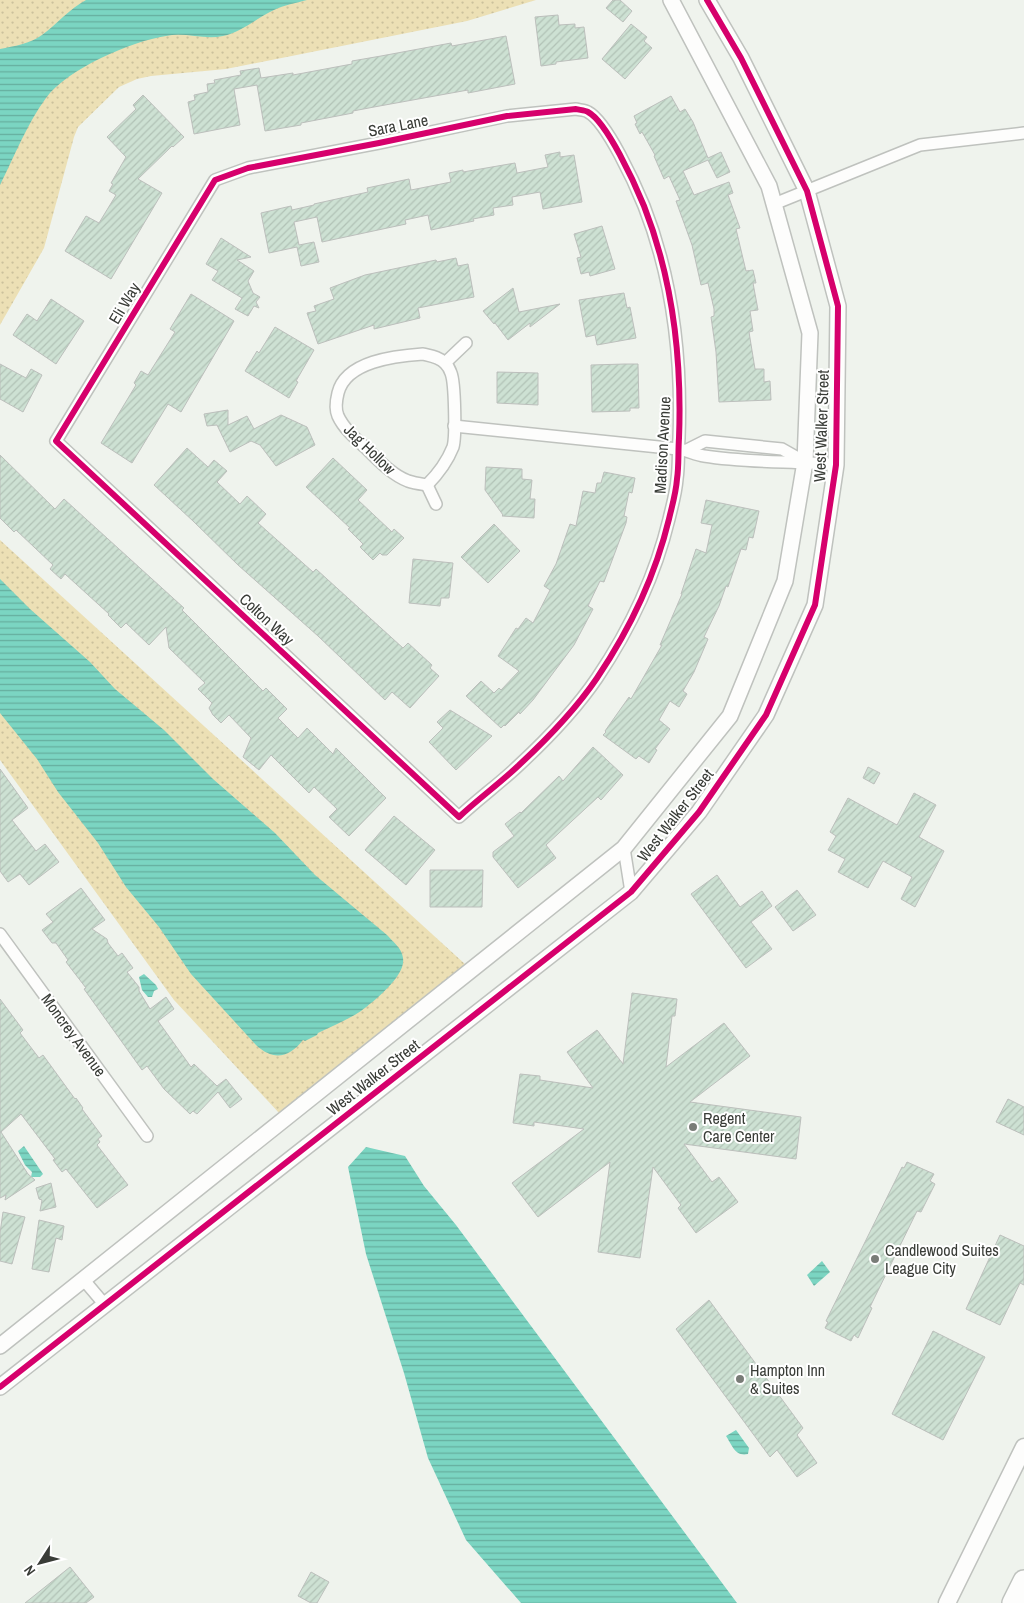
<svg xmlns="http://www.w3.org/2000/svg" width="1024" height="1603" font-family="'Archivo Narrow',sans-serif">
<style>
.park{fill:url(#park-dots)}
.water{fill:url(#water-rules)}
.building{fill:url(#building-hatch);stroke:#bcbfbc}
.lines{fill:none;stroke-linecap:round;stroke-linejoin:round}
.minor-casing{stroke:#bfc2be;stroke-width:14}
.tertiary-casing{stroke:#bfc2be;stroke-width:18}
.secondary-casing{stroke:#bfc2be;stroke-width:19}
.motorway-casing{stroke:#bfc2be;stroke-width:24}
.minor{stroke:#fdfdfc;stroke-width:11}
.tertiary{stroke:#fdfdfc;stroke-width:15}
.secondary{stroke:#fdfdfc;stroke-width:16}
.motorway{stroke:#fdfdfc;stroke-width:21}
.cycleway-casing{stroke:#fff;stroke-width:9}
.cycleway{stroke:#d6006c;stroke-width:6}
.poi-dot{fill:#797c77;stroke:#fff;stroke-width:2}
.labels{text-anchor:middle;stroke-width:4;stroke-linejoin:round;paint-order:stroke}
.street-label{font-size:16px;fill:#393c37;stroke:#fff}
.poi-label{font-size:16px;fill:#393c37;stroke:#fff;text-anchor:start}
</style>
<defs>
<pattern id="park-dots" width="8" height="8" patternUnits="userSpaceOnUse" patternTransform="scale(1.25)"><rect width="8" height="8" fill="#ece0b5"/><path d="M2 2h.1M6 6h.1" fill="none" stroke="#cbc19c" stroke-width="1.8" stroke-linecap="round"/></pattern>
<pattern id="water-rules" width="6" height="5" patternUnits="userSpaceOnUse" patternTransform="scale(1.25)"><rect width="6" height="5" fill="#7bd5c2"/><path d="M0 2.5h6" fill="none" stroke="#66ae9e"/></pattern>
<pattern id="building-hatch" width="6" height="6" patternUnits="userSpaceOnUse" patternTransform="scale(1.25)"><rect width="6" height="6" fill="#cde1d3"/><path d="M-1 1l2-2M0 6l6-6M5 7l2-2" fill="none" stroke="#b1c2b6"/></pattern>
</defs>
<rect width="100%" height="100%" fill="#eff3ed"/>
<g class="park">
<path d="M0,0H536L467,21L226,69L151,76L137,79L119,87L78,127L74,137L44,248L0,325Z"/>
<path d="M0,540L466,965L280,1114L174,1000L0,760Z"/>
</g>
<g class="water">
<path d="M86,0H307C296,3 284,5 274,10C257,18 241,32 223,36C204,40 185,32 166,36C132,41 67,69 46,98C28,122 14,157 0,185V49C14,46 30,44 42,35C57,24 69,9 86,0Z"/>
<path d="M0,579L30,609L90,662L115,689L164,730L213,779L275,833L315,875L387,935C393,942 402,948 403,958C406,976 374,1001 361,1011C347,1020 333,1026 318,1033L317,1035L305,1041L303,1040C289,1058 273,1061 256,1045L191,974L159,927L126,887L98,843L58,792L37,759L0,713Z"/>
<path d="M144,974L156,985L158,989L154,991L152,997H148L142,990L139,977Z"/>
<path d="M24,1146L43,1174L40,1177H31L32,1172L25,1165L18,1151Z"/>
<path d="M366,1147L405,1156L424,1186L456,1225L737,1603H521L466,1540L428,1458L404,1373L366,1254L348,1167Z"/>
<path d="M822,1261L830,1272L814,1286L807,1275Z"/>
<path d="M736,1430L749,1448L748,1454C735,1457 732,1445 726,1436Z"/>
</g>
<g class="building">
<path d="M613,0H620L632,11L623,22L606,8Z"/>
<path d="M558,15L559,25L575,24V28L584,27L588,58L556,62V64L541,66L535,17Z"/>
<path d="M631,24L647,37L644,41L652,48L625,79L602,59Z"/>
<path d="M506,36L515,84L468,93V90L374,107L353,111V113L301,123V125L265,131L257,85L234,89L240,125L194,134L188,102L195,100L194,95L208,92L207,84L215,83L214,80L241,75L240,71L259,68L261,78L293,73V75L352,64V61L381,56L451,43L452,46Z"/>
<path d="M143,95L184,137L173,147L172,146L138,179L162,193L111,279L65,251L86,216L99,223L116,195L109,191L113,184L111,183L126,157L107,137L136,109L133,105Z"/>
<path d="M671,96L680,112L685,109L693,122L708,158L721,152L730,172L717,178L708,160L683,171L694,195L729,182L733,193L728,195L740,228L736,229L746,271L753,270L756,283H753L758,310L750,311L753,331L749,332L755,369H764V382L770,381L771,400L719,402L716,352L711,317L714,316V309L708,283L701,285L692,245L676,201L680,200L669,176L664,179L654,156L655,155L642,132L640,134L635,124L637,123L634,116Z"/>
<path d="M560,152V157L574,155L582,202L543,209L540,192L512,197L513,205L493,208L494,215L473,219L474,221L431,230L428,215L405,220L406,224L322,242L317,217L294,222L299,245L314,242L319,262L301,266L297,247L269,253L261,213L291,206L292,210L314,205V204L368,192L367,188L409,179L411,190L451,182L449,173L463,170V172L515,163L517,173L548,167L545,155Z"/>
<path d="M602,226L615,269L590,276L589,272L581,274L577,258L581,257L574,234Z"/>
<path d="M221,238L251,257L237,260L254,271L248,281L253,293L260,297L256,302L259,308L254,306L248,316L235,309L242,298L212,280L218,271L206,264Z"/>
<path d="M456,258L458,266L468,264L474,297L418,308L420,318L374,329V325L318,344L307,313L316,311L314,306L334,299L330,288L365,275L436,260L437,262Z"/>
<path d="M513,288L519,312L560,304L530,327V323L508,340L495,323L494,324L483,311Z"/>
<path d="M624,293L627,308L630,307L636,338L597,345L595,335L586,337L579,300Z"/>
<path d="M191,294L234,321L181,412L168,404L132,463L101,443L136,385L134,383L141,371L148,375L175,332L170,329Z"/>
<path d="M51,299L84,321L56,364L13,335L27,314L37,321Z"/>
<path d="M275,327L314,350L296,381L298,382L289,398L245,371L257,351L259,353Z"/>
<path d="M0,364L26,378L31,369L42,375L23,412L0,399Z"/>
<path d="M625,364H638L639,408H630V411L592,412L591,365Z"/>
<path d="M497,372L538,373V405L497,403Z"/>
<path d="M228,410V425L247,416L254,429L281,415L307,427L315,445L276,466L260,445L251,441L230,452L217,425L207,426L204,414Z"/>
<path d="M187,448L208,467L214,460L227,471L217,482L240,504L247,496L266,514L258,523L313,572L316,569L403,648L408,643L432,665L430,668L439,676L410,708L392,692L385,700L318,636L238,565L193,521L154,485Z"/>
<path d="M0,455L55,509L64,499L184,608L182,610L263,691L266,688L287,709L278,718L298,738L307,728L333,754L336,748L386,798L349,836L329,817L337,809L314,787L309,793L271,755L259,770L243,757L251,738L229,715L221,723L213,715L209,708L212,703L198,689L205,683L169,648L166,627L149,645L126,623L121,628L108,615L109,614L65,574L61,579L50,569L53,565L16,530L14,532L0,518Z"/>
<path d="M333,458L367,490L358,500L392,532L394,529L404,538L387,555H382L380,553L373,560L360,547L363,544L348,529L350,528L306,487Z"/>
<path d="M486,467L522,469V479L532,480L530,499H535L534,518L502,516L503,515L485,490Z"/>
<path d="M604,472L635,478L632,493L629,492L624,516L627,517L626,523L604,582L600,581L588,606L593,609L574,645L533,700L520,714L519,712L505,726L504,725L501,728L466,696L481,681L494,693L499,688L501,690L519,671L498,656L516,628L518,629L526,618L533,623L550,590L544,586L556,564L570,524L576,526L583,491L595,493L597,483H601Z"/>
<path d="M706,500L759,511L753,538L749,537L746,550L741,549L728,587L726,586L719,606L704,637L708,639L694,672L683,691L687,694L679,707L670,701L659,720L670,729L655,749L657,750L649,763L639,756L636,759L603,735L606,732L605,731L629,697L631,699L662,645H660L682,594H681L696,549L706,553L712,525L701,523Z"/>
<path d="M494,524L520,551L488,583L461,557Z"/>
<path d="M413,559L453,563L449,598H441L440,606L409,603Z"/>
<path d="M450,710L492,736L456,770L429,742L443,728L437,722Z"/>
<path d="M593,747L623,775L601,800L598,797L546,845L556,858L518,888L493,857V852L514,836L505,824L520,812L521,813L559,776L563,781Z"/>
<path d="M868,767L880,773L874,784L863,778Z"/>
<path d="M0,769L28,808L12,820L36,851L45,844L59,862L29,885L20,874L8,882L0,871Z"/>
<path d="M914,793L936,805L919,837L944,851L915,907L901,899L912,877L883,861L868,888L838,872L845,859L828,850L836,836L830,832L848,798L897,825Z"/>
<path d="M394,816L435,850L406,885L365,850Z"/>
<path d="M430,870H483L482,907H430Z"/>
<path d="M717,875L740,907L762,891L772,906L751,922L772,949L746,968L691,894Z"/>
<path d="M81,888L105,920L92,929L107,939L108,943L118,956L122,953L133,968L127,972L139,987V991L150,1009L166,997L174,1009L158,1021L191,1067L194,1064L217,1086L226,1079L242,1099L230,1108L218,1092L197,1114L193,1111L190,1114L164,1089L147,1066L142,1070L84,989L86,988L66,962L68,960L56,943H52L42,930L53,922L46,914Z"/>
<path d="M797,890L816,915L793,931L775,907Z"/>
<path d="M632,993L677,999L675,1016H672L666,1067L724,1023L750,1056L690,1102L801,1117L796,1159L684,1144L712,1182L719,1177L738,1202L696,1233L678,1208L681,1205L653,1167L640,1258L598,1252L610,1162L538,1217L512,1183L584,1129L534,1122V1126L513,1123L520,1074L540,1076V1080L593,1088L567,1052L597,1030L623,1064Z"/>
<path d="M0,999L23,1030L20,1033L39,1058L43,1055L75,1099L76,1098L83,1108L82,1109L102,1136L98,1139L100,1142L97,1145L128,1185L97,1208L66,1169L62,1172L53,1160L55,1159L21,1114L1,1132L28,1174L35,1180L5,1200L6,1195L0,1198Z"/>
<path d="M1008,1099L1024,1107V1135L996,1122Z"/>
<path d="M907,1162L934,1174L930,1181L935,1184L921,1212L917,1211L870,1307L872,1308L858,1338L854,1335L851,1341L825,1328L828,1322L826,1321L902,1167L904,1168Z"/>
<path d="M51,1183L56,1207L40,1211L42,1200L39,1199L36,1188Z"/>
<path d="M3,1212L25,1217L12,1264L0,1261V1233Z"/>
<path d="M39,1220L64,1226L62,1240L56,1238L49,1272L32,1269Z"/>
<path d="M1000,1235L1024,1246V1285L1020,1283L1000,1325L966,1309Z"/>
<path d="M709,1300L803,1428L797,1435L817,1463L797,1477L777,1450L770,1457L676,1329Z"/>
<path d="M933,1331L985,1357L943,1440L892,1414Z"/>
<path d="M70,1567L94,1597L86,1603H25Z"/>
<path d="M311,1572L329,1582L317,1603H311L298,1596Z"/>
</g>
<g class="lines">
<defs>
<g id="minor">
<path d="M576,109C579,110 585,110 588,112C607,122 635,184 644,206C673,280 682,359 679,438C678,452 679,466 677,479C676,493 672,506 669,519C655,577 630,629 597,678C576,709 545,741 518,766C499,784 478,799 459,817L56,441L215,180L248,168L379,143L507,116Z"/>
<path d="M774,204L920,145L1024,133"/>
<path d="M423,354C431,356 439,357 445,363C447,365 450,370 451,373C455,383 456,437 453,447C447,462 439,473 427,485C421,484 414,483 408,481C392,475 378,460 366,448C356,439 344,429 338,416C335,409 336,401 338,393C346,361 395,356 423,354Z"/>
<path d="M445,363L466,343"/>
<path d="M454,426L678,449C687,450 695,455 704,456C748,463 792,461 836,465"/>
<path d="M687,450L705,441L782,449L805,462"/>
<path d="M427,485L436,504"/>
<path d="M624,848L631,892"/>
<path d="M0,934L147,1136"/>
<path d="M83,1279L105,1305"/>
</g>
<g id="tertiary">
<path d="M0,1346L624,848L730,716L785,581L805,462L810,333L769,186L671,0"/>
<path d="M0,1387L631,892L699,812L766,715L815,605L836,465L838,306L807,191L741,58L707,0"/>
</g>
<path id="secondary" d="M947,1603L1024,1447"/>
<path id="motorway" d="M1013,1603L1024,1581"/>
</defs>
<use href="#minor" class="minor-casing"/>
<use href="#tertiary" class="tertiary-casing"/>
<use href="#secondary" class="secondary-casing"/>
<use href="#motorway" class="motorway-casing"/>
<use href="#minor" class="minor"/>
<use href="#tertiary" class="tertiary"/>
<use href="#secondary" class="secondary"/>
<use href="#motorway" class="motorway"/>
<defs>
<g id="cycleway">
<path d="M576,109C579,110 585,110 588,112C607,122 635,184 644,206C673,280 682,359 679,438C678,452 679,466 677,479C676,493 672,506 669,519C655,577 630,629 597,678C576,709 545,741 518,766C499,784 478,799 459,817L56,441L215,180L248,168L379,143L507,116Z"/>
<path d="M0,1387L631,892L699,812L766,715L815,605L836,465L838,306L807,191L741,58L707,0"/>
</g>
</defs>
<use href="#cycleway" class="cycleway-casing"/>
<use href="#cycleway" class="cycleway"/>
</g>
<g class="poi-dot">
<circle cx="693" cy="1127" r="5"/>
<circle cx="875" cy="1259" r="5"/>
<circle cx="740" cy="1379" r="5"/>
</g>
<g class="labels">
<g class="street-label">
<text transform="translate(398 125) rotate(-11)" y="6">Sara Lane</text>
<text transform="translate(124 303) rotate(-59)" y="6">Eli Way</text>
<text transform="translate(821 426) rotate(-88)" y="6">West Walker Street</text>
<text transform="translate(662 445) rotate(-87)" y="6">Madison Avenue</text>
<text transform="translate(370 449) rotate(44)" y="6">Jag Hollow</text>
<text transform="translate(267 619) rotate(43)" y="6">Colton Way</text>
<text transform="translate(675 815) rotate(-52)" y="6">West Walker Street</text>
<text transform="translate(74 1035) rotate(54)" y="6">Moncrey Avenue</text>
<text transform="translate(373 1077) rotate(-38)" y="6">West Walker Street</text>
</g>
<g class="poi-label">
<text x="703" y="1124">Regent<tspan x="703" dy="18">Care Center</tspan></text>
<text x="885" y="1256">Candlewood Suites<tspan x="885" dy="18">League City</tspan></text>
<text x="750" y="1376">Hampton Inn<tspan x="750" dy="18">&amp; Suites</tspan></text>
</g>
</g>
<g transform="translate(40 1563) rotate(234)" stroke="#ffffff" stroke-width="4" paint-order="stroke">
<path d="M0-4L9 19L0 12L-9 19Z" fill="#393c37"/>
<text y="-8" font-size="14" font-weight="bold" text-anchor="middle" fill="#393c37">N</text>
</g>
</svg>
